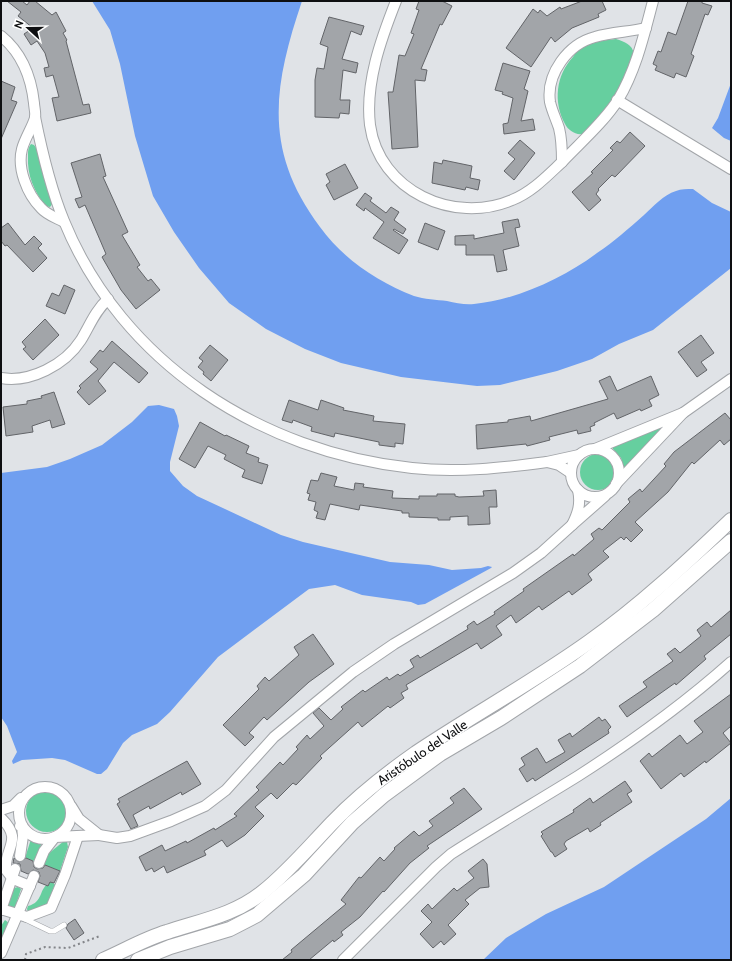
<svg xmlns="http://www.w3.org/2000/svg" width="732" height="961" font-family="Cabin,sans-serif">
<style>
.green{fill:#66cf9f}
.water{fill:#709ff0}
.building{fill:#a2a5a9;stroke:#626468}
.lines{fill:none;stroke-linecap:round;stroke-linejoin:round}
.lane-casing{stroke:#a2a5a9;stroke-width:6}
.street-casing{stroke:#a2a5a9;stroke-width:12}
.secondary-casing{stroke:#a2a5a9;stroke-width:16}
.path{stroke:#838589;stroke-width:2;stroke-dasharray:2 3;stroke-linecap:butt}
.lane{stroke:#fff;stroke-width:5}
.street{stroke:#fff;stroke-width:10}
.secondary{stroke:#fff;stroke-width:14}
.labels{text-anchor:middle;stroke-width:3;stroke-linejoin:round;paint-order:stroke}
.street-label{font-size:13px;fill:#0e0f11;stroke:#fff}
</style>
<rect width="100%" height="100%" fill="#e0e3e7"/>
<g class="green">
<path d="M616,39C625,42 632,44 634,54C635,66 595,131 582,134C575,135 568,130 565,124C553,102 556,75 573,57C575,54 578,50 581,48C592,42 604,40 616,39Z"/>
<path d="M31,144L34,145L37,149L53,203L50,207L45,206C34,190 27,176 28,156C28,151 28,148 31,144Z"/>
<path d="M664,425L666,426L624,469L621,458L613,449V446Z"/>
<circle cx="598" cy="472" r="18"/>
<circle cx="47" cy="811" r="21"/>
<path d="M31,839L41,843V845L34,861L25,858Z"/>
<path d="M64,841L67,842L68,847L60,871L44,865L48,854Z"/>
<path d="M50,882L55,884L47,905L28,912L27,909L28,906C44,902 38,889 50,882Z"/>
<path d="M18,887L21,889L15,908L12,909L8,905L14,888Z"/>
<path d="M5,920L9,923L1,945V926Z"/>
</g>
<g class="water">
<path d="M92,1H302C273,87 263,151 320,227C343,259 378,282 414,296C424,299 437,300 447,301C456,303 465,305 474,304C516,300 564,278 597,253C614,242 629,228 644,215C654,206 663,195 676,191C681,189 687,189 693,189L712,203L731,212V268L653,330L619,344L592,359L557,371L500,385L477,386L401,377L341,363L305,349L266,329L229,303L199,268L174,232L153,196L135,136L120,64L110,30Z"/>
<path d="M731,83V141L724,138L712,128L718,118Z"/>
<path d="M159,405L174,409L177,416L179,426L170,462V471L183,486L197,496L281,535L303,542L390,562L429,565L452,570L481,568L488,566L492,567L491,568L425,604L418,605L411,602L362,595L335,585L309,589L218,657L170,712L157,724L132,735L123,743L107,769L101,774H97L65,760L52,758L22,760L13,764L12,761L17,752L7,726L1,717V473L47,467L70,459L102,445L132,422L148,406Z"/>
<path d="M731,798V960H483L506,938L546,914L604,887L706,819Z"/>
</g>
<g class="building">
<path d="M7,1H22L27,5L30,1H35L52,15L56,12L66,31L63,33L67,40L66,41L83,105L89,104L91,113L57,121L52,98L59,97L53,75L46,77L44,68L49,67L45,53L37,41L31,45L24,34L33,28L18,16L21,12Z"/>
<path d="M419,1H442L452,6L442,25L440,24L421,69L427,70L425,81L415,80L418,147L392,149L388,92H393L399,55L405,56L414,34L411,33L419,10L416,9Z"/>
<path d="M582,1H602L606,10L598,14L599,17L572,28L555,42L551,37L531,67L506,48L533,9L538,13L540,10L547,16L560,7L561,9Z"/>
<path d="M688,1H702V3L712,6L708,15L705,14L691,54L694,56L686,77L676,73L674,78L655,70L657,66L653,64L658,51L661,52L668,32L676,35Z"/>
<path d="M329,17L364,26L361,35L351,31L342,59L358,63L356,73L343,70L340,100H350L349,114L340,113L339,118L315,117V80L317,68L324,69L328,47L320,44Z"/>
<path d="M503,63L530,71L524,89L528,91L521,121L533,119L535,130L504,134L503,124L508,123L513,98L502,94L503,92L495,90Z"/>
<path d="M1,81L15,87L11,100L17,102L1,139Z"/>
<path d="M630,132L645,146L615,177L612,175L598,189L599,190L596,194L601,200L589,211L572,192L593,173L591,172L613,150L610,148L617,141L620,143Z"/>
<path d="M520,140L535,153L514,180L504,171L515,159L508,153Z"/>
<path d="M100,154L106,176L103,177L128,232L122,235L140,265L137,267L148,281L151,279L160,290L136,309L121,290L102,257L106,254L85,205L79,208L75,199L82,197L71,163Z"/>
<path d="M443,160L472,166L470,178L480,180L478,190L466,187L465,190L432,183L434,162L442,164Z"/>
<path d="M345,164L358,188L334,200L326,185L330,182L326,174Z"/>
<path d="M365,193L372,198L370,201L386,213L391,207L399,212L394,220L406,229L403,234L394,229L393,230L408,240L399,254L373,238L384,222L365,208L364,211L356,205Z"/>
<path d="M518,219L520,227L515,228L519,246L503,250L507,270L497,272L494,255H466V245H455V236L474,235V239L504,233L502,222Z"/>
<path d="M8,223L25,245L34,236L42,244L38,248L47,258L33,272L7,245L5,246L1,241V228Z"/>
<path d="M425,223L445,231L438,250L418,242Z"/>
<path d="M64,285L75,290L65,314L46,306L52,293L59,296Z"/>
<path d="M45,319L59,335L33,360L23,349L26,347L22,342Z"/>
<path d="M701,335L714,353L701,362L707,370L697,377L678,352Z"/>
<path d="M112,341L148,373L139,383L114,362L98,381L106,391L89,405L77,392L81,388L79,386L98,369L90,362L100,350L103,352Z"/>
<path d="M210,345L228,360L211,381L203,374L204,372L198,367L203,361L199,358Z"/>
<path d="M610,376L617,391L651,376L659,395L649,400L652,406L641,411L640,409L617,419L614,413L594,423L595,425L590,427L591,431L578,434L577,430L549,437L550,440L527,446L526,444L477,449L476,425L508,422V420L530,416L531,421L608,399L599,381Z"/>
<path d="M54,392L65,424L52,428L50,420L32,426L33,432L6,436L3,407L27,404V401L42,398L41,396Z"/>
<path d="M289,400L318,410L321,400L344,408L343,410L374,416L373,421L405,424L403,444L395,443V447L379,445V442L335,433L334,437L311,431L312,427L293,420L292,423L282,420Z"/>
<path d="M725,413L731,420V439L724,445L720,440L694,464L692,462L668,492L635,522L643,530L631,542L626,537L624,540L621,537L603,551L609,557L588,574L592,580L572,595L569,591L542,610L539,606L516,623L511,615L496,626L502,635L481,649L477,643L406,685L408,689L401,693L404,698L390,708L388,706L362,727L358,722L320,756L322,758L296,785L293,783L277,799L271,793L255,807L264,816L245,835L227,847L222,840L204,851L206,855L167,873L164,866L154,872L152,868L146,871L139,857L162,845L165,851L186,841L187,843L214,828L215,830L237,816L234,814L259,790L256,787L280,762L283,765L298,749L296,747L307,735L310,739L324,726L313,713L319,708L331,720L343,709L341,707L363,690L365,692L387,677L389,680L398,674L400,676L414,667L410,660L418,655L420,658L468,629L467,626L474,621L477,625L495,614L494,612L524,591L523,589L573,554L574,556L594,539L591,534L599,528L602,530L630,502L628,499L640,489L642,492L666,466L664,464L674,452Z"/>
<path d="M200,422L225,436L226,435L249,446L246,453L259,458L258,462L268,465L262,484L242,477L245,470L224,459L226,455L208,446L195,468L179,459Z"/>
<path d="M321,473L337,477L334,486L354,490L355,483L364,484L363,487L393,491L392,498L419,499V496H437V494H455V496L459,497L484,496L483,491L496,490L497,507H489L490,524L468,525V516L450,517V520H438V518L409,517V513H402V511L360,505L359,510L330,504L325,520L316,518L318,512L314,510L316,502L308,500L310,494L307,493L311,480L318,481Z"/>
<path d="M731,610V634L704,656L706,659L676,685L675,683L627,717L619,706L647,687L643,682L673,661L667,654L675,648L680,653L701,636L697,630L707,622L711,627Z"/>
<path d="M313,634L334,664L309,682L267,720L264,717L249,733L254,737L245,746L223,725L259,689L257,686L265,677L269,681L299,655L294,647Z"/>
<path d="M731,694V726L723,733L731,743L706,763L705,761L684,777L681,773L661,789L640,761L649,753L652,757L680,735L687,744L703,732L694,721Z"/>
<path d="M599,717L602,721L605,719L611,727L608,730L609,733L535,781L533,778L527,782L519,769L525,765L521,758L537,748L546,763L565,752L558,740L570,733L572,737Z"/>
<path d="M187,761L201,784L182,795L181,792L150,809L149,806L133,815L138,826L131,829L117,804L120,802L118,799Z"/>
<path d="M625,781L632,791L627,794L632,802L600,823L601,825L590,832L588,828L566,841L564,844L567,849L555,857L552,852H551L541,836L543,834L541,832L574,812L573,810L590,798L593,803Z"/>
<path d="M464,788L482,809L427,846L429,848L410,863L384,892L383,891L360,917L341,932L343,935L334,942L333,940L309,960H282L292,952L291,950L346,904L341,900L359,877L361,878L380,857L384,861L395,849L394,848L414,831L419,836L433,826L429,821L454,803L450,798Z"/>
<path d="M14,858L19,862L26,858L33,861L34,867L37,869L43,868L45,865L60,871L54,883L50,882L48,886L38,882L40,876L39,872L33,870L28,874L21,871L20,864L13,863Z"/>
<path d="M483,859L487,864L489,887L480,888L465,900L469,904L448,925L456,934L444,945L441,941L433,948L420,934L432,922L421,911L428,904L432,909L454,888L457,891L474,878L468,871Z"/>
<path d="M75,919L84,933L74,940L66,928L68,924Z"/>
</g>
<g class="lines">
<defs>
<path id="lane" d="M25,919L50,931H54L64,925"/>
<g id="street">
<path d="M396,1C381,39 365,83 370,125C379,191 454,225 512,200C532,192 547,176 562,162C562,150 562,140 559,128C556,119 552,111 550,102C546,74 568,44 595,37C611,32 629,32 646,28"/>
<path d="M1,36C22,53 31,76 34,103C34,107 36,113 35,118C32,128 25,138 22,149C17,168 27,194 41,208C47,215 57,218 64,222"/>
<path d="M617,100L731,169"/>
<path d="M35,117C42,152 50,187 64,221C122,363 261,452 412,468C457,473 502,468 547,462"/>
<path d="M562,162C581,142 604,122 618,100C636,70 644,35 653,1"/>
<path d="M1,378C30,383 65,365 81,340C90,325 95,311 108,299"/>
<path d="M683,413L731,379"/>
<path d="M595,449L683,413L616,484"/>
<circle cx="595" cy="473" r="24"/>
<path d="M571,473L559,465L547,462L579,455"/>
<path d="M578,490C581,504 578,513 572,525L605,496"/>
<circle cx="45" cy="813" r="26"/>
<path d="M1,810L13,806L21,798"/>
<path d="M1,818C24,840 4,848 6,870L13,879L30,886"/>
<path d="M99,835L117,838L130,836L171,821L205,806L226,790L274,737L353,672L394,644L513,573L541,553L572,525"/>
<path d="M20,856L23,836L22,826H20"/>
<path d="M39,863L44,851L55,837L99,835L79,819L71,806"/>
<path d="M1,909L27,917L51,908L65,875L78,836"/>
<path d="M1,910L15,869"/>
<path d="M1,953L34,876"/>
<path d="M343,960L436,867L451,854C493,827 536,802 578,776C631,742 684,704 731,662"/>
</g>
<g id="secondary">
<path d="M103,960C124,951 144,939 167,932C200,921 235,915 263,892C288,872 310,846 332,823C357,797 386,774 416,753C473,715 533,682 589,642C640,606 686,563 731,520"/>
<path d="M138,960L170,947L230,929L257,915L304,875L352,823L384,795L440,754L501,718L580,666L653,610L731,541"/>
</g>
</defs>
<use href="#lane" class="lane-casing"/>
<use href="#street" class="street-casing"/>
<use href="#secondary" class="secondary-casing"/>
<path class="path" d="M25,960L26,954L45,947L68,948L100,936"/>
<use href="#lane" class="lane"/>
<use href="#street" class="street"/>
<use href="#secondary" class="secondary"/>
</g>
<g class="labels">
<g class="street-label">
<text transform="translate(422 752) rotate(-34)" y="5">Aristóbulo del Valle</text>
</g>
</g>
<rect width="732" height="961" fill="none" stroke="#0e0f11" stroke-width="4"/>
<g transform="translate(28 28) rotate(291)" stroke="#ffffff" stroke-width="3" paint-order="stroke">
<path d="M0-3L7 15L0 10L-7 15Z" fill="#0e0f11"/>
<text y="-6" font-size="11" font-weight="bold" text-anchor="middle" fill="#0e0f11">N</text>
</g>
</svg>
